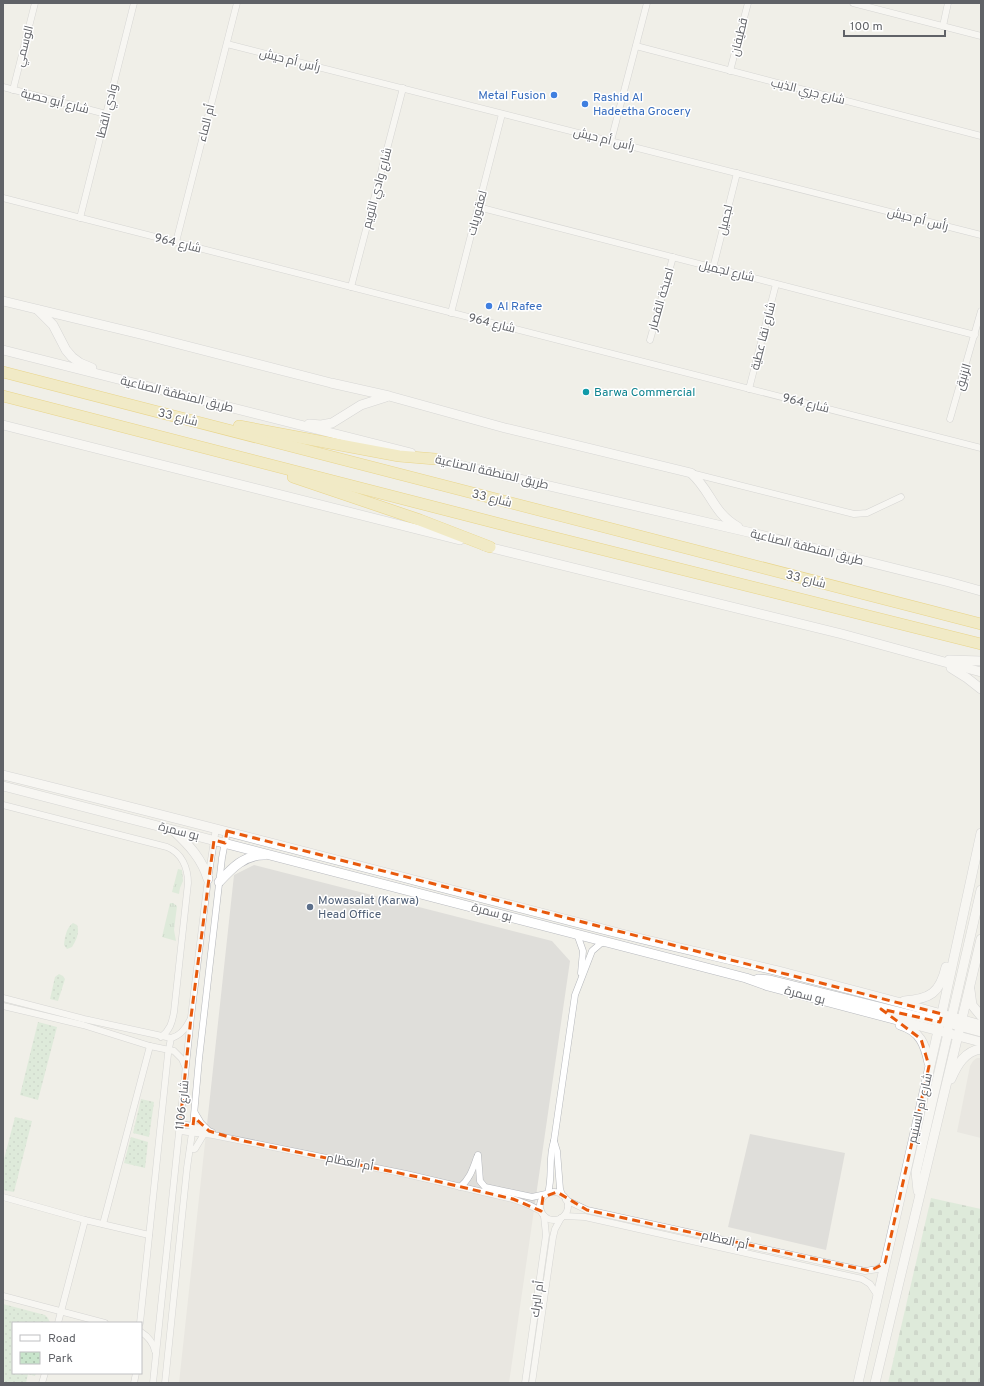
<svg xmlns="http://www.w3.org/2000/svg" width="984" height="1386" font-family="Overpass,Cairo,sans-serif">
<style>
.industrial{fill:#dfdeda}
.grass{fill:url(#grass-tufts)}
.cemetery{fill:url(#cemetery-stones)}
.park{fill:url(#park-dots)}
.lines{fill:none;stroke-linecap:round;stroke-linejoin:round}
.street-casing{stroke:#b5b7bb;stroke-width:7}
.secondary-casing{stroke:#b7b9be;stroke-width:10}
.highway-casing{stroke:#dfb519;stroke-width:12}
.street{stroke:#fff;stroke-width:6}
.secondary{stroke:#fff;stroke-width:9}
.highway{stroke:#f2e59d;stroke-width:11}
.marked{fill:none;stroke:#e8590c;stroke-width:3;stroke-dasharray:8 5;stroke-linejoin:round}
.shop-dot{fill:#3f7fe0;stroke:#fff;stroke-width:1.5}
.culture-dot{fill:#0f9aa8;stroke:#fff;stroke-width:1.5}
.service-dot{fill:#5c6f8a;stroke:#fff;stroke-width:1.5}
.labels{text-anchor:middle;stroke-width:3;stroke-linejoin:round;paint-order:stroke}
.street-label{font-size:12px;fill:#606267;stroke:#fff}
.shop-label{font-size:12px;fill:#366cbe;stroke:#fff;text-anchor:start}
.culture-label{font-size:12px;fill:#0d838f;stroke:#fff;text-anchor:start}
.service-label{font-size:12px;fill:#4e5e75;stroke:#fff;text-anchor:start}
</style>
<defs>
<pattern id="grass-tufts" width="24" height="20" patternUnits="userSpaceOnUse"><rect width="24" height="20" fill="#c8e4cb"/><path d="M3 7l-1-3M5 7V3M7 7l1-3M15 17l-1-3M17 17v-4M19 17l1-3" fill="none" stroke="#a6bca9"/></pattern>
<pattern id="cemetery-stones" width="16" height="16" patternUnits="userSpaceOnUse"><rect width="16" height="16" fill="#c8e4cb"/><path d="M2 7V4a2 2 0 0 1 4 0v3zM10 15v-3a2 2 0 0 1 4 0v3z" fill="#a6bca9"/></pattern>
<pattern id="park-dots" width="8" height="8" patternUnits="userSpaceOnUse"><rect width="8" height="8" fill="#c8e4cb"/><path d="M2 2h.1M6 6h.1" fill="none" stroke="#a6bca9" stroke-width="1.8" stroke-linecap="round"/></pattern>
</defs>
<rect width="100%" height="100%" fill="#f0efe8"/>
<g class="industrial">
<path d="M254,865L552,941L570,961L509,1383H179L234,875Z"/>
<path d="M977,1058H981V1138L957,1132L970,1066L973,1061Z"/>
<path d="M750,1134L845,1153L826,1250L728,1227Z"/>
</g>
<g class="grass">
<path d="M178,869L182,870L183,881L180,888L179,894L172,892Z"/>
<path d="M170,903H173L177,906L174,930L176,941L162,937Z"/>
</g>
<path class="cemetery" d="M931,1198L981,1209V1383H888Z"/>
<g class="park">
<path d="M73,923L77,925C80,932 76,941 72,947L67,949L64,945C65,937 66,928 73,923Z"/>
<path d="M59,974L63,976L65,979L58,1001L50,999L55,977Z"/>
<path d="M38,1022L57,1027L38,1100L20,1095Z"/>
<path d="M141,1099L154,1102L149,1137L133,1133Z"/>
<path d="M15,1117L32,1121L14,1192L3,1190V1163Z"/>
<path d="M131,1137L148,1142L145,1168L124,1163Z"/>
<path d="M3,1304L45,1315L48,1318L50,1323H13V1373H36L35,1376L28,1374L26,1383H3Z"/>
</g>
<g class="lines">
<defs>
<g id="street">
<path d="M853,3L981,36"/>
<path d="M943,26L948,3"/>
<path d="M227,44L981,235"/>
<path d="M636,46L981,136"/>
<path d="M730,71L748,3"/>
<path d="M3,87L106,114"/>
<path d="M13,90L35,3"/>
<path d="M611,141L647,3"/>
<path d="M3,198L981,448"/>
<path d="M478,207L975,335"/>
<path d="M80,218L134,3"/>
<path d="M176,242L237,3"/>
<path d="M713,268L737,173"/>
<path d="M351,287L403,88"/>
<path d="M451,313L502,114"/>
<path d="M650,340L673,257"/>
<path d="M749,389L776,284"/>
<path d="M950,419L981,311"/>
<path d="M691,473L854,514L867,513L901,497"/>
<path d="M3,805L167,847C182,853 188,868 188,883L174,1012C172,1023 170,1030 161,1037"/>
<path d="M577,934L583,951L581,973"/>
<path d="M3,998L84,1019L171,1038C180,1036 186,1028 190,1020"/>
<path d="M3,1006L83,1025L150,1046L174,1051L182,1059L185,1066"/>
<path d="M195,1113L201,1123L208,1130"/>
<path d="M180,1124L193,1126L212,1132"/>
<path d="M180,1131L213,1135L406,1174L513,1199L529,1205L541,1211"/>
<path d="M554,1141L557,1151L560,1189L562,1195"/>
<path d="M190,1149H195L204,1134"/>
<path d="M478,1155L480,1181L485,1187L532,1197L546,1194"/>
<path d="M460,1187C470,1179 473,1168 477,1157"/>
<circle cx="554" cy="1206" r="14"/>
<path d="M548,1193C553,1176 548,1158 554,1141L575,995L592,951L600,944L605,942"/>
<path d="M3,1197L85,1220L149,1235"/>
<path d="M566,1200L587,1210L865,1271L878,1269L885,1263"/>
<path d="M564,1216L585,1217L862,1279L870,1284L878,1296"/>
<path d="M103,1224L150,1046"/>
<path d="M3,1296L105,1323"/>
<path d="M58,1323L85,1220"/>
<path d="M140,1323L168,1054L171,1038"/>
<path d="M141,1332C149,1337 153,1342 155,1351"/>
<path d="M42,1383L45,1373"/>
<path d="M134,1383L136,1373"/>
<path d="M153,1383L191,1017L208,879L216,828"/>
<path d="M165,1383L187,1168L193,1126L199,1059L209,971L222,858L227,831"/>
<path d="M525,1383L546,1235L544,1216"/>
<path d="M532,1383L553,1237L555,1229L561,1218"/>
</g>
<g id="secondary">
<path d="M3,301L144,335L331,383L389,396L505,428L691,473C712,492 712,512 738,527"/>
<path d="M38,310L53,325L66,350L72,357L80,363L92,368"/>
<path d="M3,350L411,453"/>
<path d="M309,424L321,425L332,423L361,405L386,397"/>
<path d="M3,425L460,540"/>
<path d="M429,458L748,532L949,582L981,591"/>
<path d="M484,546L842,634L981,672"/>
<path d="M949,660L981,661"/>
<path d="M951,668L967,678L981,689"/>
<path d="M3,775C210,826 416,881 622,934C678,948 734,960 790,974C854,990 917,1007 981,1025"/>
<path d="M3,786L746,978L768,986L981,1042"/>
<path d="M174,831C189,845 202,859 208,879"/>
<path d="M219,882C232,868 244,855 264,855"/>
<path d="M758,979L770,980L940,1022H947L960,1020"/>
<path d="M970,990L972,1005L981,1016"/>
<path d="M904,1001C930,999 940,993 946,967"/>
<path d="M951,1022L952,1016L981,890"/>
<path d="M900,1025C920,1031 925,1044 929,1063"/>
<path d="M955,1025L981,1032"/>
<path d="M951,1079C957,1065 965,1051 981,1049"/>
<path d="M918,1191L916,1172L948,1033V1028"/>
<path d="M858,1383L940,1022L981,833"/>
<path d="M875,1383L981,939"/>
</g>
<g id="highway">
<path d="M3,372L981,624"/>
<path d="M3,396L508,526L981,644"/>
<path d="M239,426L399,456L435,459"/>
<path d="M293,477L420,520L490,547"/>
</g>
</defs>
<use href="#street" class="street-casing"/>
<use href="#secondary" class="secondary-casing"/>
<use href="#highway" class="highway-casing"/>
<use href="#street" class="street"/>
<use href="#secondary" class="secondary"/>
<use href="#highway" class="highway"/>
</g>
<path d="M0 0H984V1386H0ZM227,831L942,1014L940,1022L881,1009L921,1039L929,1066L885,1263L870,1271L587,1210L557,1192L543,1197L541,1211L513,1199L423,1178L239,1140L209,1131L194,1117L193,1126L180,1124L191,1017L214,840L225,843Z" fill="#f0efe8" fill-opacity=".55" fill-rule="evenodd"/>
<path class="marked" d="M227,831L942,1014L940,1022L881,1009L921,1039L929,1066L885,1263L870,1271L587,1210L557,1192L543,1197L541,1211L513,1199L423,1178L239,1140L209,1131L194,1117L193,1126L180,1124L191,1017L214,840L225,843Z"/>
<g class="shop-dot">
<circle cx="554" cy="95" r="4"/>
<circle cx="585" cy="104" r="4"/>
<circle cx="489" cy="306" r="4"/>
</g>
<circle class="culture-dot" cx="586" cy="392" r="4"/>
<circle class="service-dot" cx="310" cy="907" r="4"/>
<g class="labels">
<g class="street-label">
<text transform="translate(739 37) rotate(-76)" y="4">قطيفان</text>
<text transform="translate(24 46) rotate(-76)" y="4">الوسمي</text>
<text transform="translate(290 60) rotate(14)" y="4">رأس أم حيش</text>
<text transform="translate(808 91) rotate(14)" y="4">شارع جري الذيب</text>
<text transform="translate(55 101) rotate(14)" y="4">شارع أبو حصية</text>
<text transform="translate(107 111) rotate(-76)" y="4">وادي القطا</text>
<text transform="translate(206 123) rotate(-76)" y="4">أم الماء</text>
<text transform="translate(604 139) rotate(14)" y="4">رأس أم حيش</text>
<text transform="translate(377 188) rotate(-75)" y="4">شارع وادي التويم</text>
<text transform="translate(477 213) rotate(-75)" y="4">لعقوريات</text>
<text transform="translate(918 219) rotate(14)" y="4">رأس أم حيش</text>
<text transform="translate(725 220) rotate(-76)" y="4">لجميل</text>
<text transform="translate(178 243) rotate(14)" y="4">شارع 964</text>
<text transform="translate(727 271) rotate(14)" y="4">شارع لجميل</text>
<text transform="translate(661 299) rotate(-74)" y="4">اصبخة القصار</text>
<text transform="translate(492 323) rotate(14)" y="4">شارع 964</text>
<text transform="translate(763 336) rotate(-76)" y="4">شارع نقا عطية</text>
<text transform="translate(963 377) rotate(-73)" y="4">الزنبق</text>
<text transform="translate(177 394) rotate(14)" y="4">طريق المنطقة الصناعية</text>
<text transform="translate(806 403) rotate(14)" y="4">شارع 964</text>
<text transform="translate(178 417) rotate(14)" y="4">شارع 33</text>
<text transform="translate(492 472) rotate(13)" y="4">طريق المنطقة الصناعية</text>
<text transform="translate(492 498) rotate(14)" y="4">شارع 33</text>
<text transform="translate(807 547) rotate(14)" y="4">طريق المنطقة الصناعية</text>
<text transform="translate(806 579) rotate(14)" y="4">شارع 33</text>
<text transform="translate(179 831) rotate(14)" y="4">بو سمرة</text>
<text transform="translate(492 912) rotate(14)" y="4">بو سمرة</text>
<text transform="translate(805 995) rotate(14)" y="4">بو سمرة</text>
<text transform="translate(182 1105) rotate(-84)" y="4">شارع 1106</text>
<text transform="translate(920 1108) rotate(-77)" y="4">شارع ام السنيم</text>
<text transform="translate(350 1162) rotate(11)" y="4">أم العظام</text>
<text transform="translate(725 1240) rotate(13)" y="4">أم العظام</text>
<text transform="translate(537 1299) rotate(-82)" y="4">أم البرك</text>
</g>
<g class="shop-label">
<text x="546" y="99" text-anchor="end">Metal Fusion</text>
<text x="593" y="101">Rashid Al<tspan x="593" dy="14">Hadeetha Grocery</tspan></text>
<text x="497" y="310">Al Rafee</text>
</g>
<g class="culture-label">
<text x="594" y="396">Barwa Commercial</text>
</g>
<g class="service-label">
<text x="318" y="904">Mowasalat (Karwa)<tspan x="318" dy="14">Head Office</tspan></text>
</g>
</g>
<rect width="984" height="1386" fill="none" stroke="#606267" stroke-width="8"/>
<rect x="12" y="1322" width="130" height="52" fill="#ffffff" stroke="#bfc0c2"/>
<rect x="20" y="1335" width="20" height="6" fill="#ffffff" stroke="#bfc0c2"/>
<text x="48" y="1342" font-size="12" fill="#606267">Road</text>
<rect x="20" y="1352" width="20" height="12" fill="url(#park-dots)" stroke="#bfc0c2"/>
<text x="48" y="1362" font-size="12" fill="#606267">Park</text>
<path d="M844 30v6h101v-6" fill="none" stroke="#606267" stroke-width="2"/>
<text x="850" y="30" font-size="12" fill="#606267" stroke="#ffffff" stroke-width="3" paint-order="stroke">100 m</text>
</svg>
